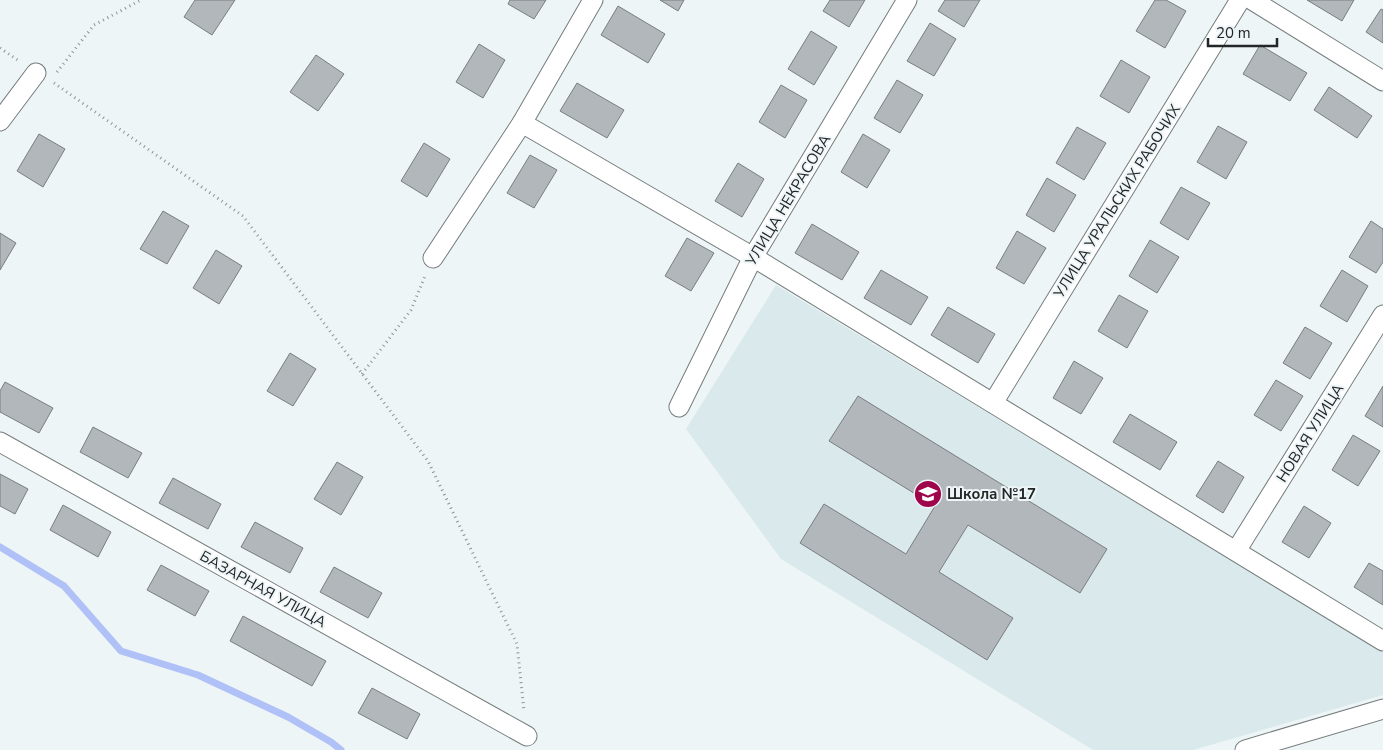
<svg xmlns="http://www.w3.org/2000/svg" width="1383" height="750" font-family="'Nunito Sans',sans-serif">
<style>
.built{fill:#d9e9ec}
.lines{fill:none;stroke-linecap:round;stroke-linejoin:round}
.stream{stroke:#afc1f6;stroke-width:7}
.building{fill:#b2b7bb;stroke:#7a7e82}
.street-casing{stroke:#757c7c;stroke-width:21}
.path{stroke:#8f9495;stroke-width:3;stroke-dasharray:1 4;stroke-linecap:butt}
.street{stroke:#fff;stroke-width:19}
.labels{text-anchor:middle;stroke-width:4;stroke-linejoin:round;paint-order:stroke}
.street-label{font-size:15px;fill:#232626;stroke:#eef5f6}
.poi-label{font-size:15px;font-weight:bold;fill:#232626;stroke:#eef5f6;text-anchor:start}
</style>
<rect width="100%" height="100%" fill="#eef5f6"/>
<path class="built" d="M776,285L1383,651V695L1193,750H1093L781,559L686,429Z"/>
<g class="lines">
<path class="stream" d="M0,547L64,586L121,651L198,675L288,717L331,742L341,750"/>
</g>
<g class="building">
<path d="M195,0H235L212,35L184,17Z"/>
<path d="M510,0H546L534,19L508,4Z"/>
<path d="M660,0H684L678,11Z"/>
<path d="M830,0H865L849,27L823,11Z"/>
<path d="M945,0H980L964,27L938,11Z"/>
<path d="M1155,0H1166L1186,11L1165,48L1136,31Z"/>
<path d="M1307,0H1354L1342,21Z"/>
<path d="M618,6L665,34L648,63L601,35Z"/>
<path d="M1381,9L1383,10V43L1366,32Z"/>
<path d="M930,23L956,39L934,76L907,61Z"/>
<path d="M811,31L837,47L814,85L788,69Z"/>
<path d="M479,44L505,60L483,98L456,82Z"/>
<path d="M1260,45L1307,73L1290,101L1243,74Z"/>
<path d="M316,55L344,74L318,111L290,92Z"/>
<path d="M1121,60L1150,77L1129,113L1100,96Z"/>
<path d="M897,80L923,95L900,133L874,118Z"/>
<path d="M577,83L624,110L607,138L560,111Z"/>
<path d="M781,85L807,100L785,138L759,122Z"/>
<path d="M1329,87L1372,116L1357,138L1314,110Z"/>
<path d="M1218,126L1247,142L1226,179L1197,162Z"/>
<path d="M1077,127L1106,143L1084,180L1056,163Z"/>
<path d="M39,134L65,149L43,187L17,171Z"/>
<path d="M863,134L890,150L867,188L841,172Z"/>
<path d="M424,143L450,159L427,197L401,181Z"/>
<path d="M530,155L557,170L534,208L507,193Z"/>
<path d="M738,163L764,179L742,217L715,201Z"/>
<path d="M1047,178L1076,195L1054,232L1026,215Z"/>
<path d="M1181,187L1210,203L1188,240L1160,223Z"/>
<path d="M163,211L189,226L167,264L140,249Z"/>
<path d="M1371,221L1383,229V262L1376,273L1349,257Z"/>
<path d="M812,224L859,252L842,280L795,253Z"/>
<path d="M1017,231L1046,248L1024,284L996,268Z"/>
<path d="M0,233L16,243L0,270Z"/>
<path d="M687,238L714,253L691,291L665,276Z"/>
<path d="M1150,240L1179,257L1157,293L1129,276Z"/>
<path d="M216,250L242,266L219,304L193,288Z"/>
<path d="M881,270L928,297L911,325L864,298Z"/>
<path d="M1342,270L1368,286L1347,322L1320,306Z"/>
<path d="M1119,295L1148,311L1127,348L1098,331Z"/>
<path d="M948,307L995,334L978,363L931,335Z"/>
<path d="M1305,327L1332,343L1310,379L1283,363Z"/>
<path d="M290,353L316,369L293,406L267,391Z"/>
<path d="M1074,361L1103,378L1081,414L1053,398Z"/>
<path d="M1276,380L1303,396L1281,431L1254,415Z"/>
<path d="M5,382L53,408L39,433L0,412V391Z"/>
<path d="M1383,386V427L1365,416Z"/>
<path d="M858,396L1107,549L1080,593L968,525L939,572L1013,618L987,660L800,543L824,504L906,554L935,506L829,441Z"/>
<path d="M1130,414L1177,442L1160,470L1113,442Z"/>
<path d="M93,427L142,453L128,478L80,452Z"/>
<path d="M1353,435L1380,451L1358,486L1332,470Z"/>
<path d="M1218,461L1244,477L1223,513L1196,496Z"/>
<path d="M337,462L363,477L341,515L314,499Z"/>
<path d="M0,474L28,489L15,514L0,506Z"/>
<path d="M173,478L221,504L208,529L159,503Z"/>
<path d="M63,505L111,532L98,557L50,530Z"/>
<path d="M1304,506L1331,523L1309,558L1282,542Z"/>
<path d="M255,522L303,548L290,573L241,547Z"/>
<path d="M1369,563L1383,571V605L1354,587Z"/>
<path d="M161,565L209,591L195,616L147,590Z"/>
<path d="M334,567L382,593L368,618L320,592Z"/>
<path d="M243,616L326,661L312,686L230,641Z"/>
<path d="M372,688L420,714L407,739L358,713Z"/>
</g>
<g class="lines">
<defs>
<g id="street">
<path d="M1252,0L1383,81"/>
<path d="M0,121L36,73"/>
<path d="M522,123L753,257L1383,641"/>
<path d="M433,258L522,123L593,0"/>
<path d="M993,403L1240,0"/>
<path d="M679,407L753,257L907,0"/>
<path d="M0,442L527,736"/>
<path d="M1236,551L1383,315"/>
<path d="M1245,750L1383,709"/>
</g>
</defs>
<use href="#street" class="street-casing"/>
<g class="path">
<path d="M0,48L19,61"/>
<path d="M57,72L94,25L141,0"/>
<path d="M54,83L243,216L428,461L517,644L524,711"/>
<path d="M362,374L411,310L425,276"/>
</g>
<use href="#street" class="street"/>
</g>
<defs>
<symbol id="school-disc" viewBox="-11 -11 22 22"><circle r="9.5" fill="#9f054a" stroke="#eef5f6"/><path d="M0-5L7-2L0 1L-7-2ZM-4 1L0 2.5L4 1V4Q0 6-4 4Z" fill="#fff"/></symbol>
</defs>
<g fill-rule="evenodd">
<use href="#school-disc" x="912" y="478" width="32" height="32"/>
</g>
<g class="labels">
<g class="street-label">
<text transform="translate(788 200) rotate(-59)" y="5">УЛИЦА НЕКРАСОВА</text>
<text transform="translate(1117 201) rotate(-58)" y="5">УЛИЦА УРАЛЬСКИХ РАБОЧИХ</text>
<text transform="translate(1310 433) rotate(-58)" y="5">НОВАЯ УЛИЦА</text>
<text transform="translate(263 589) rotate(29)" y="5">БАЗАРНАЯ УЛИЦА</text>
</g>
<g class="poi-label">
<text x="947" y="499">Школа №17</text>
</g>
</g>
<path d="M1208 38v8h69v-8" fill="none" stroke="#232626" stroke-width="2.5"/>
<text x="1216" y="38" font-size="15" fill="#232626" stroke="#eef5f6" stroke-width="4" paint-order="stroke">20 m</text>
</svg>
